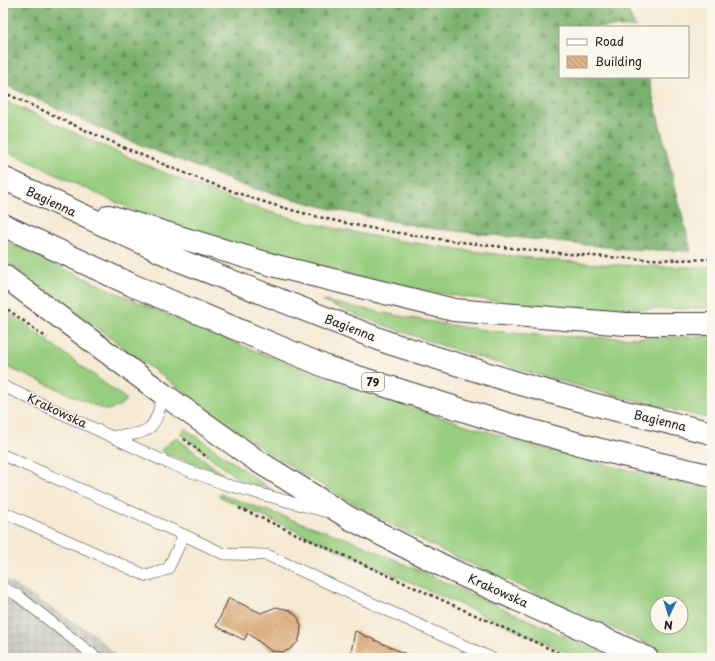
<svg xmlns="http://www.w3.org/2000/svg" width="715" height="661" font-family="'Playpen Sans',sans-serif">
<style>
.industrial{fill:url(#industrial-grid)}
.grass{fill:#97cd7e;stroke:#5a744d;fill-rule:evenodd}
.forest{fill:url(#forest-firs);stroke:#4a6644}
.building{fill:url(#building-back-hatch)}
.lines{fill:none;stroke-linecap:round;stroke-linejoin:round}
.lane-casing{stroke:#3d3b38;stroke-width:12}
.secondary-casing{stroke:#3d3b38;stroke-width:24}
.primary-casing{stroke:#3d3b38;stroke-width:24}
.path{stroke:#3d3b38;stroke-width:2.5;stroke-dasharray:3 3;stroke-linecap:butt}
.lane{stroke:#fff;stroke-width:11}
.secondary{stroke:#fff;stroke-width:22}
.primary{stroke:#fff;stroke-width:22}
.labels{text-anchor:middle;stroke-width:3;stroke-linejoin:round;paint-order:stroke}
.shield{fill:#fbf7ec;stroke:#5f5e5a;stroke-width:1}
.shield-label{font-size:11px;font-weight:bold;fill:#1c1c1c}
.street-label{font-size:12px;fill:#1c1c1c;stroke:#fbf7ec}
</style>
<defs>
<pattern id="industrial-grid" width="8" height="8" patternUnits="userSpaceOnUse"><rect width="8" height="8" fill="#c3c6b9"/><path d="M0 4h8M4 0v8" fill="none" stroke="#a7aa9e"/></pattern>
<pattern id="forest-firs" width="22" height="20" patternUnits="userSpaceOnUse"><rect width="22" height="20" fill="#79b06d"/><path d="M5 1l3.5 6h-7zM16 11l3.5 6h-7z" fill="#628e59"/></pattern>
<pattern id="building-back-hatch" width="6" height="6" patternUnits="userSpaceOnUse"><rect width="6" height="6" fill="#dfb283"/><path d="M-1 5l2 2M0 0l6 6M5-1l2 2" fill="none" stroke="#bf9871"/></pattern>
</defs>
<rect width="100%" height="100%" fill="#fbf7ec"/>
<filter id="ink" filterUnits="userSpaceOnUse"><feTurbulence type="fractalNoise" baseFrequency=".025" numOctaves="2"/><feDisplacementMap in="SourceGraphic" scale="8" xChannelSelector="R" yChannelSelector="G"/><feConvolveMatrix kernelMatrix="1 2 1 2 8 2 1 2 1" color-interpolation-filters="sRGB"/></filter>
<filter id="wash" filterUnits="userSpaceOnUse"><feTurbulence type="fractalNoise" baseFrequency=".012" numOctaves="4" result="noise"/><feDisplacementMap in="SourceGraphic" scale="16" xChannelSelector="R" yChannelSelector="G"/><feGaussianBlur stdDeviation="0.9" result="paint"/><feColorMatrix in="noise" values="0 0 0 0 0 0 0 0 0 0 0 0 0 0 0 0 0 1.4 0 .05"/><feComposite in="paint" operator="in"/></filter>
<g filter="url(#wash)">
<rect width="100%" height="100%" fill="#f5ead4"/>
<path class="industrial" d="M3,578L94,634L119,658H3Z"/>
<g class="grass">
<path d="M3,100C85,137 166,177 251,206C319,228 388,240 457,249C542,261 627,268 712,267V308C637,310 562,310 487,300C383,287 281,261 182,228C120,207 62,177 3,149Z"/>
<path d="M3,239C174,324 352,393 536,446C594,463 653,476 712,490V658H678L443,551L377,517L303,474L252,442L3,259ZM657,603H681V627H657Z"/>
<path d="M322,301C376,311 430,323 484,330C560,339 636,339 712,336V419C580,388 448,353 322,301Z"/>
<path d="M3,308L126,399C121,407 114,409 105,410L3,365Z"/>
<path d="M186,429L272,490L241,481L180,433Z"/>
<path d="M176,437L224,475L163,453L161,450Z"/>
<path d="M220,494L353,541L613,658H579L218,496Z"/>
</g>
<path class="forest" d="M3,3H625L635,27H560V77H648L691,251L624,249L427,228L335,210L245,186L120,137L3,84Z"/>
<g id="blocks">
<g class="building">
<path d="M229,598L261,613L276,607L290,610L298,617L301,626L300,636L298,642L290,649L284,652L271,651L248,633L244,640L216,626Z"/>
<path d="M355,631L414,658H350Z"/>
</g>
</g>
</g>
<g filter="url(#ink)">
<use href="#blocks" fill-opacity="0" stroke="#3d3b38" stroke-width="1"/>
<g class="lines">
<defs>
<g id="lane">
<path d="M3,386L168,463L224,484L327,512"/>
<path d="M114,436C150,435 156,429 163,394"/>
<path d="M3,455L184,535L168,569L147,576L3,512"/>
<path d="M184,535L224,554L267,555L491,658"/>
<path d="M3,588L17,595L97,658"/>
</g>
<path id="secondary" d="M351,519L453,571L647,658"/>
<g id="primary">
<path d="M3,178L181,261L389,343L517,383L604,407L712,433"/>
<path d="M109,216L276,266L454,310L626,324H712"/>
<path d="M3,225L132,285L329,368L504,423L601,450L712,476"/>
<path d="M3,275L163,394L256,460L351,519"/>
</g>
</defs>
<use href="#lane" class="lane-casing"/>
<use href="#secondary" class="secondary-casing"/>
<use href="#primary" class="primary-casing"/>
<g class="path">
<path d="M3,92C87,131 171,171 258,200C333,224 409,236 487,245C561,254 637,262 712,259"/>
<path d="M3,306L47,338"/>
<path d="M184,439L208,458"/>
<path d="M239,508L570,658"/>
</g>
<use href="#lane" class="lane"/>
<use href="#secondary" class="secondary"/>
<use href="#primary" class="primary"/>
</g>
</g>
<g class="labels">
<rect class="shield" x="362" y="373" width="22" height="18" rx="3"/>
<g class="shield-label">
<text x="373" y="386">79</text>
</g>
<g class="street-label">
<text transform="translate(51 202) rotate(25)" y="4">Bagienna</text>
<text transform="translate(350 328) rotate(21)" y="4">Bagienna</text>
<text transform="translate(57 411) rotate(25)" y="4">Krakowska</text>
<text transform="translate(660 421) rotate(14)" y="4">Bagienna</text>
<text transform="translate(498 591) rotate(24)" y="4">Krakowska</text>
</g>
</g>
<rect width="715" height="661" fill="none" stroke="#fbf7ec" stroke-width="16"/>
<rect x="559" y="26" width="130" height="52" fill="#fbf7ec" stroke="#a29f99"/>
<rect x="567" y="39" width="20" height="6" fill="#ffffff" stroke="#a29f99"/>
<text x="595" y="46" font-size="12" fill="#1c1c1c">Road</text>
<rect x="567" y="56" width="20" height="12" fill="url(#building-back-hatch)" stroke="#a29f99"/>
<text x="595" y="66" font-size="12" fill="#1c1c1c">Building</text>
<g transform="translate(669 615) rotate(184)"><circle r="19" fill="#fbf7ec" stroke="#a29f99"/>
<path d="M0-3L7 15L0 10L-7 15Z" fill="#1f6fb2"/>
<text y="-6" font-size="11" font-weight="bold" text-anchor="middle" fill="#1c1c1c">N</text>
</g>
</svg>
